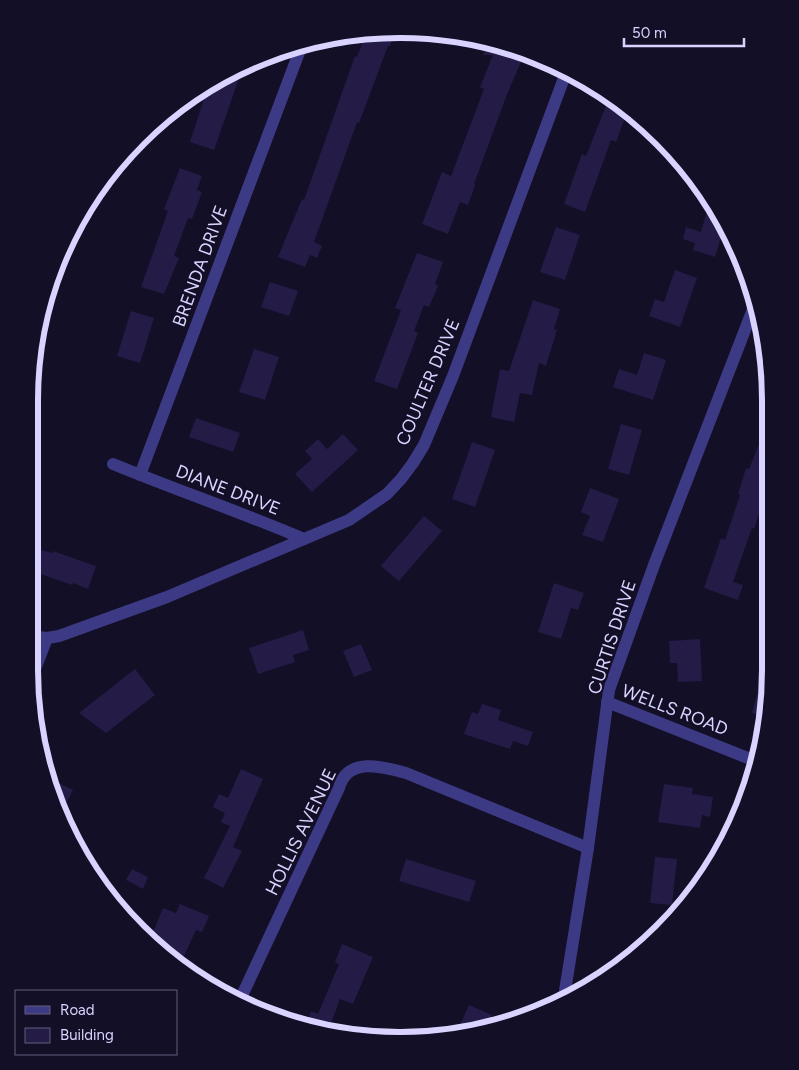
<svg xmlns="http://www.w3.org/2000/svg" width="799" height="1070" font-family="Figtree,sans-serif">
<style>
.building{fill:#241b47}
.lines{fill:none;stroke-linecap:round;stroke-linejoin:round}
.minor{stroke:#3d3a85;stroke-width:12}
.labels{text-anchor:middle;stroke-width:4.5;stroke-linejoin:round;paint-order:stroke}
.street-label{font-size:18px;fill:#d9d4ff;stroke:#130f26}
.rim{fill:none;stroke:#d9d4ff;stroke-width:6}
</style>
<rect width="100%" height="100%" fill="#130f26"/>
<g class="building">
<path d="M376,30H396L390,46H388L359,123L357,122L314,242L322,246L317,258L310,255L305,267L278,257L302,199L304,200L355,56L357,57L367,31Z"/>
<path d="M488,41L519,49L526,52L525,57H523L506,97L474,184L475,185L468,205L460,202L448,234L422,224L442,172L451,176L484,89L480,87L493,55H483Z"/>
<path d="M244,64L214,150L190,142L209,83L236,67Z"/>
<path d="M610,96L628,110L616,142L611,140L585,212L564,204L582,154L586,156Z"/>
<path d="M180,168L202,176L197,190L202,192L192,219L188,218L174,256L179,258L164,294L141,287L168,211L164,209Z"/>
<path d="M706,214L719,219L724,227L715,257L693,250L695,243L683,239L686,227L701,232Z"/>
<path d="M556,227L580,235L565,280L540,272Z"/>
<path d="M417,253L443,262L435,284L438,286L429,307L424,305L414,331L418,333L397,389L374,381L401,310L395,308Z"/>
<path d="M675,270L697,278L680,327L649,316L655,299L664,302Z"/>
<path d="M270,282L298,291L289,316L261,307Z"/>
<path d="M533,300L560,309L554,329L557,330L546,366L539,363L532,395L520,393L514,422L491,417L500,369L509,371Z"/>
<path d="M131,311L154,318L140,363L117,356Z"/>
<path d="M254,349L279,357L265,400L239,392Z"/>
<path d="M644,353L666,360L653,400L613,387L619,369L637,375Z"/>
<path d="M196,418L240,433L233,452L189,437Z"/>
<path d="M767,423L768,487L754,529L752,528L733,582L743,585L738,600L704,588L721,538L725,540L740,495L738,494L746,468L749,469Z"/>
<path d="M621,424L642,430L629,475L608,469Z"/>
<path d="M343,434L358,450L312,492L295,474L312,459L305,451L318,439L327,449Z"/>
<path d="M472,442L495,450L475,507L452,499Z"/>
<path d="M590,488L619,499L603,542L582,535L590,516L581,512Z"/>
<path d="M424,516L442,531L399,581L381,566Z"/>
<path d="M35,548L52,553L53,551L96,566L88,589L73,583L72,585L29,570V565Z"/>
<path d="M554,583L584,593L578,610L571,608L561,639L538,632Z"/>
<path d="M303,630L309,650L293,655L295,662L258,674L249,648Z"/>
<path d="M700,639L702,681L678,682L677,663H670L669,641Z"/>
<path d="M361,644L372,670L354,677L343,651Z"/>
<path d="M765,663H769V695L766,717L752,713Z"/>
<path d="M135,669L155,695L106,733L79,713Z"/>
<path d="M482,704L501,710L498,720L533,732L528,746L513,741L510,749L464,734L472,712L478,714Z"/>
<path d="M241,769L263,779L233,847L242,851L223,888L204,878L230,826L221,822L225,813L213,807L219,794L228,798Z"/>
<path d="M46,777L73,790L61,814L53,794Z"/>
<path d="M664,784L693,788L692,794L713,797L710,817L702,815L700,828L658,822Z"/>
<path d="M655,857L677,859L672,905L650,903Z"/>
<path d="M406,859L476,881L469,902L399,881Z"/>
<path d="M132,869L148,877L143,889L126,880Z"/>
<path d="M180,904L209,916L202,932L196,930L184,956L160,945L151,937L163,908L176,913Z"/>
<path d="M342,944L373,957L353,1004L340,999L327,1034L305,1027L311,1011L318,1014L339,964L335,962Z"/>
<path d="M469,1005L492,1015L487,1028L456,1034Z"/>
</g>
<g class="lines">
<g class="minor">
<path d="M113,464C176,490 241,512 304,539"/>
<path d="M140,475L303,42"/>
<path d="M29,636L47,638L59,636L167,597L349,520L387,494L401,479L413,463L424,445L453,376L567,70"/>
<path d="M30,682L47,638"/>
<path d="M607,702L758,762"/>
<path d="M564,997L588,848L609,690L654,565L755,304"/>
<path d="M238,1004L339,788C347,757 382,766 406,773L588,848"/>
</g>
</g>
<g class="labels">
<g class="street-label">
<text transform="translate(200 266) rotate(-70)" y="6">BRENDA DRIVE</text>
<text transform="translate(428 382) rotate(-67)" y="6">COULTER DRIVE</text>
<text transform="translate(228 490) rotate(21)" y="6">DIANE DRIVE</text>
<text transform="translate(612 637) rotate(-72)" y="6">CURTIS DRIVE</text>
<text transform="translate(675 710) rotate(21)" y="6">WELLS ROAD</text>
<text transform="translate(301 832) rotate(-64)" y="6">HOLLIS AVENUE</text>
</g>
</g>
<path d="M0 0H799V1070H0ZM400 38H400A362 362 0 0 1 762 400V670A362 362 0 0 1 400 1032H400A362 362 0 0 1 38 670V400A362 362 0 0 1 400 38Z" fill="#130f26" fill-rule="evenodd"/>
<path class="rim" d="M400 38H400A362 362 0 0 1 762 400V670A362 362 0 0 1 400 1032H400A362 362 0 0 1 38 670V400A362 362 0 0 1 400 38Z"/>
<rect x="15" y="990" width="162" height="65" fill="#130f26" stroke="#625e7d"/>
<rect x="25" y="1006" width="25" height="8" fill="#3d3a85" stroke="#625e7d"/>
<text x="60" y="1015" font-size="15" fill="#d9d4ff">Road</text>
<rect x="25" y="1028" width="25" height="15" fill="#241b47" stroke="#625e7d"/>
<text x="60" y="1040" font-size="15" fill="#d9d4ff">Building</text>
<path d="M624 38v8h120v-8" fill="none" stroke="#d9d4ff" stroke-width="2.5"/>
<text x="632" y="38" font-size="15" fill="#d9d4ff" stroke="#130f26" stroke-width="4" paint-order="stroke">50 m</text>
</svg>
